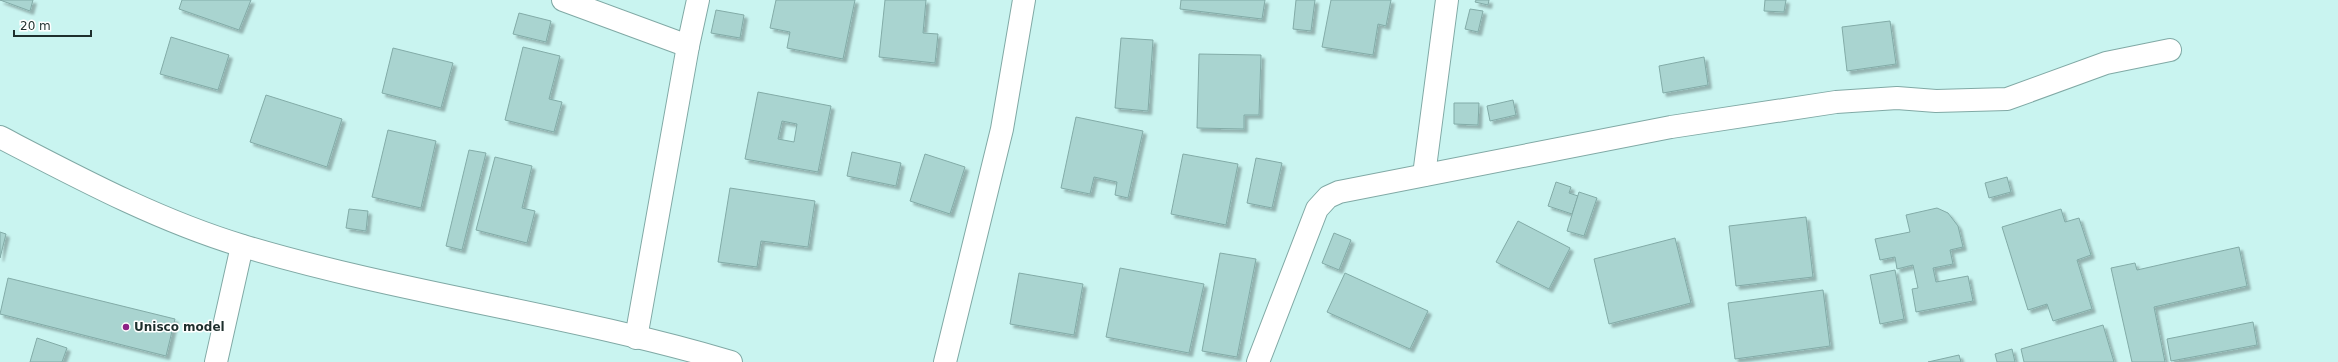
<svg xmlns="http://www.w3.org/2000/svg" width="2338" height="362" font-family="'DejaVu Sans',sans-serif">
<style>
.building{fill:#a9d4d0;stroke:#82aba7;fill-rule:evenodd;filter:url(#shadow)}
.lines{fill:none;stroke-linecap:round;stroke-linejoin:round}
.street-casing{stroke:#80a9a5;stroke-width:24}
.secondary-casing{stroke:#80a9a5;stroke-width:24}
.street{stroke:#fff;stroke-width:22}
.secondary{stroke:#fff;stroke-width:22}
.poi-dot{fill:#8d2185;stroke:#fff;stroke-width:1.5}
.labels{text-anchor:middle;stroke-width:3;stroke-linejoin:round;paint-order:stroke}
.poi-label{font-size:12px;font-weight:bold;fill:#1e2f2d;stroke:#fff;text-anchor:start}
</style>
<defs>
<filter id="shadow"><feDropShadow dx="3.5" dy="3.5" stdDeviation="1" flood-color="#0004"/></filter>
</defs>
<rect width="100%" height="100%" fill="#c9f4f0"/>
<g class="building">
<path d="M0,0H33L30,11Z"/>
<path d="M182,0H251L239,30L179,9Z"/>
<path d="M776,0H855L843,59L787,48L790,32L770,28Z"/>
<path d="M885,0H926L923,33L938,34L935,63L879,57Z"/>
<path d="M1181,0H1265L1262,19L1180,9Z"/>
<path d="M1296,0H1315L1311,31L1293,29Z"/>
<path d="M1331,0H1391L1386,26L1378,24L1373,55L1322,47Z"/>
<path d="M1476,0H1489L1488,5L1475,2Z"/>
<path d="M1765,0H1786L1784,12L1764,11Z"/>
<path d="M1470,9L1483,11L1478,32L1465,29Z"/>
<path d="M716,10L744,15L740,38L711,33Z"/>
<path d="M519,13L551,21L546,42L513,34Z"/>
<path d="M1890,21L1896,64L1847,71L1842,27Z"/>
<path d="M171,37L229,55L218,90L160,74Z"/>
<path d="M1121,38L1153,40L1148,111L1115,108Z"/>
<path d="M523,47L560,56L549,99L562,102L554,132L505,120Z"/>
<path d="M393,48L453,63L441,108L382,93Z"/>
<path d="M1199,54L1261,55L1259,115H1244V129L1197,128Z"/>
<path d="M1704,57L1708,85L1663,93L1659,66Z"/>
<path d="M758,92L831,106L818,172L745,159ZM782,121L797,124L794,142L778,139Z"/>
<path d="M266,95L342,119L327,167L250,142Z"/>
<path d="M1513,100L1516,115L1490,121L1487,106Z"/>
<path d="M1454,103H1479L1478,125L1454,124Z"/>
<path d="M1076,117L1143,131L1128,198L1115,195L1117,182L1094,177L1090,194L1061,188Z"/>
<path d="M388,130L436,141L421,208L372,197Z"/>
<path d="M469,150L486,153L462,250L446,246Z"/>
<path d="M852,152L901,163L896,186L847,176Z"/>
<path d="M925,154L965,167L950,214L910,201Z"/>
<path d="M1183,154L1238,164L1226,225L1171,214Z"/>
<path d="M495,157L532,166L522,208L535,211L527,243L476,230Z"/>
<path d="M1256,158L1282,163L1272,208L1247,203Z"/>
<path d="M2007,177L2011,192L1989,198L1985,183Z"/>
<path d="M1556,182L1571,187L1569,193L1578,196L1572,214L1548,206Z"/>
<path d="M730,188L815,201L808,247L761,241L757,267L718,262Z"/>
<path d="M1579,192L1597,198L1584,236L1567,231Z"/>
<path d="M1937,208L1948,213L1958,226L1963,247L1950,250L1953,264L1933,268L1936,282L1968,276L1973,301L1916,312L1912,289L1918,288L1913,265L1897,269L1895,257L1880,260L1875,239L1910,232L1906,215Z"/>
<path d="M349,209L368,211L366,231L346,228Z"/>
<path d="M2061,209L2065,222L2079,218L2091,255L2077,260L2092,309L2053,321L2047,304L2028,310L2002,227Z"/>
<path d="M1806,217L1813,277L1736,286L1729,226Z"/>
<path d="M1518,221L1570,248L1549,289L1496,262Z"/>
<path d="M0,232L6,234L0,258Z"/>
<path d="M1334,233L1351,240L1339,270L1322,263Z"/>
<path d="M1675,238L1691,303L1609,324L1594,259Z"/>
<path d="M2239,247L2247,286L2154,307L2165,362H2132L2111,268L2135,263L2137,270Z"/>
<path d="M1220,253L1256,259L1237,357L1202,351Z"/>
<path d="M1120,268L1204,284L1189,353L1106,337Z"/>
<path d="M1895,270L1904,319L1880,324L1870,275Z"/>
<path d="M1019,273L1083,284L1074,335L1010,324Z"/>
<path d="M1345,273L1428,311L1410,349L1327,312Z"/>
<path d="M8,278L175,319L166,356L0,314Z"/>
<path d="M1823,290L1830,346L1735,359L1728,303Z"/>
<path d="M2253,322L2257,345L2171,361L2167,339Z"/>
<path d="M2103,325L2114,362H2024L2021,349Z"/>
<path d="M37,338L67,348L62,362H30Z"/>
<path d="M2012,349L2015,362H1997L1995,354Z"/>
<path d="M1959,355L1961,362H1928Z"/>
</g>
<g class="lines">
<defs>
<g id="street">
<path d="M563,0L688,46"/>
<path d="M1424,175L1447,0"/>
<path d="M636,338L688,46L698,0"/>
<path d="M216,362L242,246"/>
<path d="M945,362L1002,129L1024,0"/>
<path d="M1258,362L1317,209L1328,197L1339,192L1671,127L1836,102L1897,98L1936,101L2007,99L2106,63L2170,50"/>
</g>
<path id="secondary" d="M0,137C79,178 157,220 243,246C403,294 570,314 731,362"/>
</defs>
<use href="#street" class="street-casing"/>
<use href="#secondary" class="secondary-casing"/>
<use href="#street" class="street"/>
<use href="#secondary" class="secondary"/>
</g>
<circle class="poi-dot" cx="126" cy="327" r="4"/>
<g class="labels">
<g class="poi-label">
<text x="134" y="331">Unisco model</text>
</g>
</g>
<path d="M14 30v6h77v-6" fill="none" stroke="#1e2f2d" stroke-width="2"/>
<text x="20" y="30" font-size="12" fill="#1e2f2d" stroke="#ffffff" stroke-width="3" paint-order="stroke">20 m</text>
</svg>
